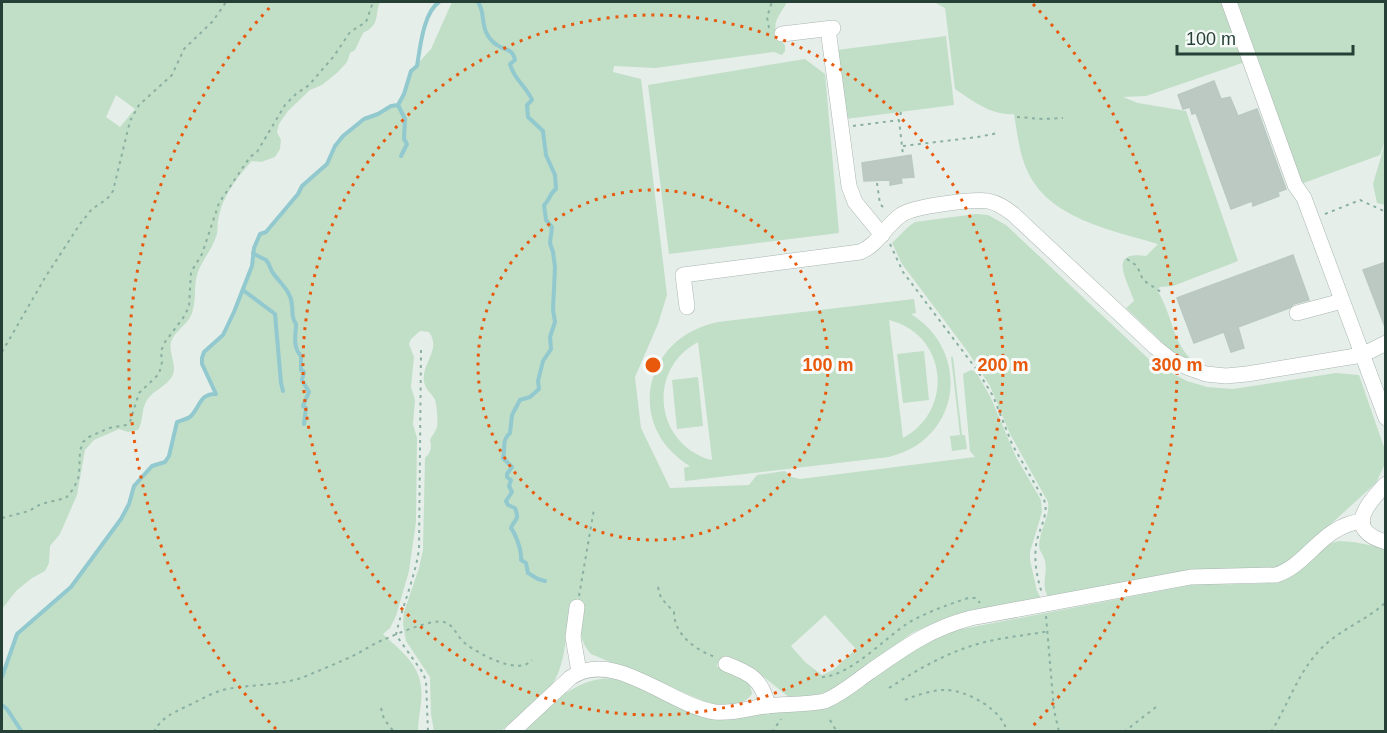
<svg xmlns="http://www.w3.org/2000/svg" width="1387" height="733" font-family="Arial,sans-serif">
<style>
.green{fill:#c1dec7;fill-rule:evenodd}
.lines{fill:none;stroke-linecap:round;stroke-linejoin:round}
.stream{stroke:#92c9cf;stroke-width:4}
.building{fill:#bcc9c3;stroke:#b9c8c1;stroke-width:1.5}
.minor-casing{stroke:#a9b6b1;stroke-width:16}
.path{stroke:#89b0a1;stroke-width:2;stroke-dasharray:3 4.5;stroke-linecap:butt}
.minor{stroke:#fff;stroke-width:15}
.ring{fill:none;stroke:#e8590c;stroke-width:3;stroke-dasharray:3 6}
.centre{fill:#e8590c;stroke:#f7fbf9;stroke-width:3}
.ring-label{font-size:18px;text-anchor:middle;font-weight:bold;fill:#e8590c;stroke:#f7fbf9;stroke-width:6;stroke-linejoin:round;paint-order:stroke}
</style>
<rect width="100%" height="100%" fill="#e6eeea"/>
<g class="green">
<path d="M2,2H380C374,16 381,24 363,33L355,50L350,53L347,62L338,72L322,85L310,90L288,111L279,124L277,132L281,140L280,149L275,157L261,162L252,161C238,176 223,196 219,216C217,222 218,228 217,234C213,248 203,259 198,272C193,285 197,299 192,313C188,325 175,330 171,342C168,354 179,367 171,378C165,387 154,390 147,400C141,409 144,420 138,430L128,432L119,429L94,440L85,450L77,495L60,534L50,546L49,563L45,571L32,578L16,591L2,609ZM116,95L135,109L120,127L106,117Z"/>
<path d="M452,2H787C778,19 767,25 785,45V51L782,55L774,52L655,68L614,66L613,72L641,79L667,295L658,324L635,377L641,428L670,488L749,485L757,475L785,471L792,477L800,479L975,457L970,451L963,374L971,370L976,372L991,398L1016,457L1041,500L1042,512L1030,552V560L1037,591L1042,600L968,612L942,619L912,633L831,690L815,696L790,698L755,670L726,657L716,666C731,672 751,676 752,694C742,708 720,706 706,702L591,654C576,638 581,622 584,602L572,601C566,625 567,662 553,683C541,702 518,717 501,731H434L431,714L430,677L406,641L403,624L404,612L419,568L423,550L425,458C431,453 432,447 430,440C432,436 436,431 437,427C438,422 437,402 434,398C431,393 426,390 424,382C421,363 442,350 429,332L420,331L411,339L409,344L414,357L411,387L415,400L413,424L417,438L416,522L409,571L396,616L390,628L383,634C406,656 425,668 421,703C420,712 418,721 418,731H2V677L17,634L71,587L102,547L121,519L129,504L134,486L152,466L165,462L169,456L177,422C181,420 188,419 191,416C200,407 200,393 216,394L202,364V358L204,352L223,335L234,313L252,266L254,248L260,234L266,232L298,194L302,186L327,164L335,146L343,136L364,119L378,114L391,106L398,105L404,94L411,71L431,49ZM825,615L856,649L833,670L822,675L805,662L791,646Z"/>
<path d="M934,2H1226L1248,61L1146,96L1123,97L1138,103L1186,111L1238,261L1173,286L1160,287L1157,290C1171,311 1172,340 1190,358L1189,361L1169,349L1126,308L1134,301C1127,279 1107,250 1146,256L1158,244C1112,230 1047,219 1026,168C1019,151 1017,132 1014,114C992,116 973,101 955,89L945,8Z"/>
<path d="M1232,2H1385L1386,139L1380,155L1301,184Z"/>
<path d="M946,36L954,105L846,119L837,50Z"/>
<path d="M805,59L825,74L839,233L669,254L648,85Z"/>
<path d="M1385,143L1386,205H1385L1377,203L1373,184Z"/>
<path d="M976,214L988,215L1006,225L1153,363L1187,381L1207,387L1233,389L1336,373L1359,375L1385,450L1384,466L1376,483L1290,561L1278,567L1049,599C1040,583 1048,576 1045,561C1043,552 1037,552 1040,539C1042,526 1050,515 1048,502L1010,434L990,386L968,352L902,264L892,243L908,227L915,222Z"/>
<path d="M914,299L916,313L911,314C972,352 961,440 889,457L685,481L684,468L690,466C624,426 643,337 718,322ZM889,320C947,334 955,410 903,438ZM698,342L712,459L711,460C655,444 646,370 698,342Z"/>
<path d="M924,351L929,400L903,403L897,354Z"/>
<path d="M951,357H953L962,435H965L967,449L952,451L950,436L960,435Z"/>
<path d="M698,377L703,426L677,429L672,380Z"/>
<path d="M1339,541L1353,542L1385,548V731L521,732C544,708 583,671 619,680C636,684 653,694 670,701C684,707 696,715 712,719L828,708L849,696L915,649L952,631L1191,585C1207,583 1267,586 1276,581C1297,570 1315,546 1339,541Z"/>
</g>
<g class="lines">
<g class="stream">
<path d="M478,2C485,12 481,24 487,34C489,38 494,43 497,45C505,51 513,48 515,60L510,64C514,80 527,87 532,100L527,105L528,117L543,131L546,155L555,175L556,189C549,194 550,200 544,205L546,220L552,227L550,243L553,252L555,267L553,310L555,322L550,337L551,349L543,361L538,381L539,389L530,397L520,400L512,415L510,433C501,441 506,447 503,458L512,467L507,474V477L511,480L509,486L512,492L506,501L508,505L515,508C520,521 515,518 511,528C516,535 522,551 521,560L526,563L528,573L538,579L545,581"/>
<path d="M398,105L405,119L404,139L407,144L401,156"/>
<path d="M253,253C257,256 262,258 266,260C270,264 270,269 273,273C280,283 291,291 292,305C293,313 291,317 296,324C296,335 292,346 301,356V370L304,372L302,380L309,392L303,406L306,408L304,424"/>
<path d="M243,290L275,314L281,383L283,391"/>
<path d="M2,677L17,634L71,587L121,519L129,504L134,486L152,466L165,462L169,456L177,422C182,420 188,419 191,416C200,407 200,393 216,394L202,364V358L204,352L223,335L234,312L252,266L254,248L260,234L266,232L298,194L302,186L327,164L335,146L343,136L364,119L378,114L391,106L398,105L404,94L411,71L417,66C420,49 423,13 439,2"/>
<path d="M2,705L7,709L22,732"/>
</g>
</g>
<g class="building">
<path d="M1214,81L1221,99L1230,97L1238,116L1257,109L1286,189L1278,192L1279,196L1253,206L1252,201L1231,209L1196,113L1192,114L1190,107L1183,109L1178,95Z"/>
<path d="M911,155L914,177L901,178L902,183L890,185V180L864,181L862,163Z"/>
<path d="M1293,255L1309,300L1294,304L1289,308L1238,327L1244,348L1231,352L1224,332L1194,343L1177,298Z"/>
<path d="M1386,262V327H1385L1363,270Z"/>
</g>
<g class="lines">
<defs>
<g id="minor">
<path d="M1229,2L1295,185L1304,198L1386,418"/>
<path d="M828,29L849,186L855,202L882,235"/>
<path d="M782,34L833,28"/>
<path d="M687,307L683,275L860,252C878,245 885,226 901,215C913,206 973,199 988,201C998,203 1005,208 1013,214L1155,347L1170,359L1189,368L1206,374L1226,376L1247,374L1362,355L1386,343"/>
<path d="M1297,313L1342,301"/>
<path d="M1386,484C1368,503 1343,530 1386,542"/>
<path d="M577,607L573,637L579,672"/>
<path d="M726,664C750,673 762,679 768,706"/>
<path d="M512,732L570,678C613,647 671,706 715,712C732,714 749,708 766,706C786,704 806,705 825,701C841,694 854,683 868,673C904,648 929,629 971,618L1191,577L1276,575C1308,565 1322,525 1363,521"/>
</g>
</defs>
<use href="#minor" class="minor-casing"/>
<g class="path">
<path d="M769,28L767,17L772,2"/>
<path d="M901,112L899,120L903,155"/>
<path d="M1017,117L1043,119L1063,118"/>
<path d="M853,126L899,120"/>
<path d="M903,146L978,137L998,133"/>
<path d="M877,183L880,204L886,210"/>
<path d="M1325,214L1360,200L1386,212"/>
<path d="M890,244L903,272L977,370L993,396L1012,444L1044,500C1050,514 1037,532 1036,546C1034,562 1037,578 1042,593"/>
<path d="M1127,259L1137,266L1143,280L1161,292"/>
<path d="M421,350L419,549C415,578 402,606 396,635L423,673L426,681L428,732"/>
<path d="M2,352L46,276L80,224L92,209L107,199L113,191L130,121L139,105L172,75L184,49L213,21L226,2"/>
<path d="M2,518L29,511L41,504L66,498L74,488L79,476L80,451L83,442L89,437L109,428L126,425L130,422L139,393L159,374L162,362L161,351L165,342L183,318L189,307L191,272L202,254L219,203L250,157L257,152L285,105L296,94L309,85L334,56L350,32L366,22L373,2"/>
<path d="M658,587L661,598L674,612C674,635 696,650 715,657"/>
<path d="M579,596L594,509"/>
<path d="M1046,616L1054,710L1059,732"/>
<path d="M822,677C850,676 885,638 908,623C927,612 947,605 968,598H976L980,603"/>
<path d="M889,688C920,668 949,651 985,642C1006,637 1028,635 1049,631"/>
<path d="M905,700C915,695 937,689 947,690C968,691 1003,710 1007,732"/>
<path d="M381,708L384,719L394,732"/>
<path d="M830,720L837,732"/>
<path d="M154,732C161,718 171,714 185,707C199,701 212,692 227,689C253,684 279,686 304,677C318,671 333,665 346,659C359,654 370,645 383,640C394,635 433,618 444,622C455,625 457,638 466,644C479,654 519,676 532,660"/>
<path d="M772,732L781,719"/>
<path d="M1124,732L1156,707"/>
<path d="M1271,732C1288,705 1297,675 1318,652C1337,630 1365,622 1386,602"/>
</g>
<use href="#minor" class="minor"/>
</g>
<g class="ring">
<circle cx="653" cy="365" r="175"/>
<circle cx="653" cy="365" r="350"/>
<path d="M276 729A524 524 0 0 1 273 4M1033 4A524 524 0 0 1 1030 729"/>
</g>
<circle cx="653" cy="365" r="9" class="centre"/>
<g class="ring-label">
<text x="828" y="371">100 m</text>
<text x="1003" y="371">200 m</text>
<text x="1177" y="371">300 m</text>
</g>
<rect width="1387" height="733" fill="none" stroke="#264037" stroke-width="6"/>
<path d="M1177 45v9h176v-9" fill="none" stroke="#264037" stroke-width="3"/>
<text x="1186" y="45" font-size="18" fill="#264037" stroke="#f7fbf9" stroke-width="4.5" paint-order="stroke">100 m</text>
</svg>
